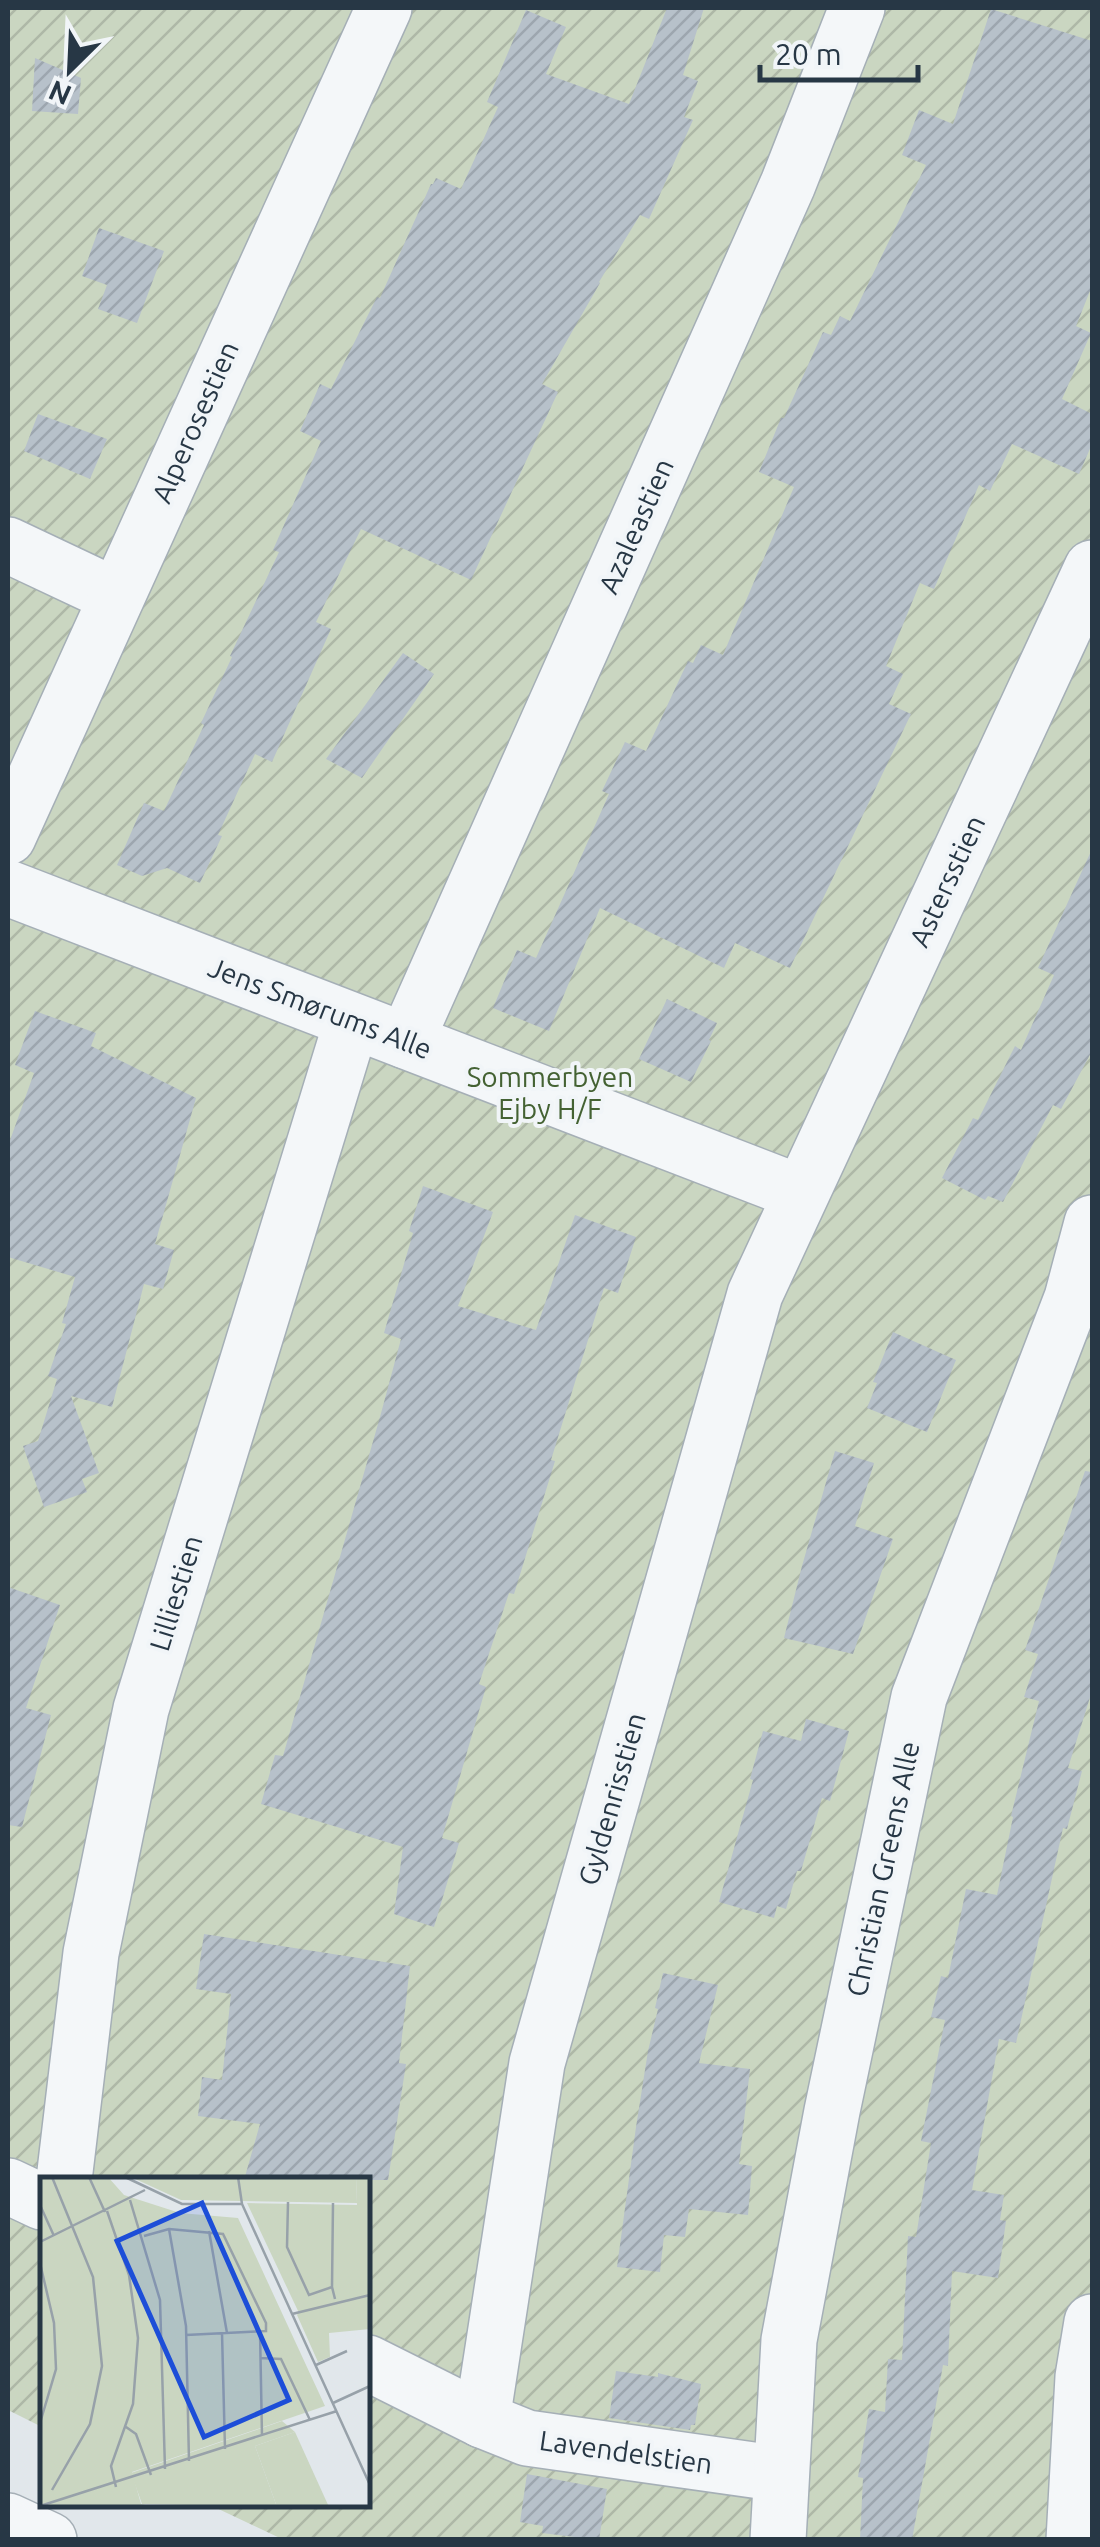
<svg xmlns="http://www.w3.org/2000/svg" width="1100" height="2547" font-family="Ubuntu,sans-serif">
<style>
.garden{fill:url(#garden-furrows)}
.building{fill:url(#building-hatch)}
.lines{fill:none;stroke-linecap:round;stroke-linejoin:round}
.minor-casing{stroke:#a5afb6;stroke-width:58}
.minor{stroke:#f4f7f9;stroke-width:55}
.labels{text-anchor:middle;stroke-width:8;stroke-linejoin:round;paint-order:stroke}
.street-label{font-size:28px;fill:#273745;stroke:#f1f5f8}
.park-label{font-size:28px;fill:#446233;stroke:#f1f5f8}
.inset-road{fill:none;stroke:#97a1a9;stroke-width:2.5}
.view{fill:#1d4ed8;fill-opacity:0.15;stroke:#1d4ed8;stroke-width:5}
.inset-edge{fill:none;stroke:#273745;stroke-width:5}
</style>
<defs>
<pattern id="garden-furrows" width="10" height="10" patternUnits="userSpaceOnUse" patternTransform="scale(2.5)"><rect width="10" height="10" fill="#cad6c1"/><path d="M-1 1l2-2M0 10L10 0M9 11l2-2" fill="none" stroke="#aeb8a7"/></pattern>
<pattern id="building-hatch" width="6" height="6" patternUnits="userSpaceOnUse" patternTransform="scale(2.5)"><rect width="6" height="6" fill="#b7c1ca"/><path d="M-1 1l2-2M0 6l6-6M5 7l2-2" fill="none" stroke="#9da6af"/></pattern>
</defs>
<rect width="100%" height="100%" fill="#e1e7eb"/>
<path class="garden" d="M8,8H1092V2539L284,2540L210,2505L368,2504V2180H42V2427L8,2410Z"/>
<g class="building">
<path d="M667,8H704L683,75L698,81L684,117L693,120L649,219L640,215L599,282L600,283L542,384L558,392L471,580L361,529L316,622L331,629L272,762L255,754L218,835L222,836L200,883L167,868L142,876L117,865L144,803L164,811L204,725L201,723L232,657L230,656L279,552L273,550L321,441L300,431L320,384L331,389L377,297L380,298L431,184H433L436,178L461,189L498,107L487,102L526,10L566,27L546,74L629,104Z"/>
<path d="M991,9L1092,41V286L1076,326L1091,333L1062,399L1092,414V444L1079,474L1012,444L990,491L979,485L934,589L920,583L886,666L903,674L889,704L911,714L790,968L735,943L724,968L600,908L549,1031L493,1008L517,950L536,958L609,794L602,791L625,742L646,751L688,661L693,663L701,645L723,655L794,487L759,472L781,418H784L823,332L831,335L840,316L850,321L926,165L902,155L919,110L953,124Z"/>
<path d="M35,58L81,78L78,114L32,111Z"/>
<path d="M99,228L164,251L137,323L98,309L107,285L82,276Z"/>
<path d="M38,414L107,439L90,479L24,451Z"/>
<path d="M403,653L434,674L362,778L326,759Z"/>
<path d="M1092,849V1051L1061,1109L1053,1105L1003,1202L988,1196L985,1200L942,1178L973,1118L978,1120L1015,1046L1021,1050L1054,975L1038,968Z"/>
<path d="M667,999L717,1023L709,1040L711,1041L691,1082L639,1059Z"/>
<path d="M35,1011L96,1033L91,1046L196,1098L155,1244L174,1250L163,1289L144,1284L112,1407L71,1396L99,1473L82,1479L87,1492L44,1507L23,1446L38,1441L57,1379L48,1376L66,1324L62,1323L75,1277L8,1257V1146L34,1073L15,1065Z"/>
<path d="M423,1186L493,1212L458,1306L536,1330L575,1215L636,1237L618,1293L604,1288L551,1460L555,1461L514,1594L509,1593L479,1684L486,1687L442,1838L459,1843L434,1927L394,1914L403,1847L261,1804L275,1755L283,1756L380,1417L401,1339L384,1333L413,1233L409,1231Z"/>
<path d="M893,1332L956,1360L927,1432L867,1408L877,1383L873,1382Z"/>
<path d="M835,1451L874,1463L855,1526L893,1539L853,1654L784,1638L802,1566Z"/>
<path d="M1085,1471L1092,1472V1691L1068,1768L1082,1771L1067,1829L1063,1828L1016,2043L999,2039L972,2190L1004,2195L1000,2220L1006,2221L998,2278L952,2271L948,2366L943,2365L912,2540H860L863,2478L858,2477L869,2409L885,2412L888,2359L902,2360L908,2236L916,2237L931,2143L921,2141L945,2020L931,2017L941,1976L948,1978L966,1889L997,1895L1013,1817L1011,1816L1039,1701L1024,1697L1038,1654L1025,1650Z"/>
<path d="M8,1587L60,1605L26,1708L51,1715L22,1827L8,1825Z"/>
<path d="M806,1719L849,1731L830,1801L822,1798L801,1871H797L786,1909L777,1906L774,1918L719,1902L753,1780L750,1779L763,1731L801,1741Z"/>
<path d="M204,1934L410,1966L399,2063L406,2064L388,2180H244L260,2124L198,2116L202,2077L222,2080L231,1994L196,1989Z"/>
<path d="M663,1973L718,1985L699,2063L750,2069L739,2164L752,2166L748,2215L689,2209L685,2237L664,2235L660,2272L617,2267L636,2127L648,2051L658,2009L655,2008Z"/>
<path d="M616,2371L658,2377V2373L701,2384L695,2425H691L690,2430L609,2418Z"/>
<path d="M527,2474L607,2489L599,2540L542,2533L543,2526L520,2522Z"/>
</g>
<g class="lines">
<defs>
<g id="minor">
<path d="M8,545L116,596"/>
<path d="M8,837L384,8"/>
<path d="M8,888L801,1193"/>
<path d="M406,1041L788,184L857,8"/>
<path d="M64,2180L91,1953L141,1709L352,1021"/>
<path d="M8,2186L42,2202"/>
<path d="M368,2363L482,2420L527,2438L781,2474"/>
<path d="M482,2420L537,2063L755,1294L1092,568"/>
<path d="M8,2521L49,2540"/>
<path d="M778,2540L789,2340L832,2111L919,1697L1072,1298L1092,1223"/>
<path d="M1074,2540L1083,2377L1092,2322"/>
</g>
</defs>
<use href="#minor" class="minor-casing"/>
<use href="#minor" class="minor"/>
</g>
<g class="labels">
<g class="street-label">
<text transform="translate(195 422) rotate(-66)" y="10">Alperosestien</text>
<text transform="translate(636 526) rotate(-66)" y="10">Azaleastien</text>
<text transform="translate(947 881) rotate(-65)" y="10">Astersstien</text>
<text transform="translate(320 1008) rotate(21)" y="10">Jens Smørums Alle</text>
<text transform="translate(176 1593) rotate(-73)" y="10">Lilliestien</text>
<text transform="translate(612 1799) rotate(-74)" y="10">Gyldenrisstien</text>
<text transform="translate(883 1869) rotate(-78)" y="10">Christian Greens Alle</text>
<text transform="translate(626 2452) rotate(8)" y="10">Lavendelstien</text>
</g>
<g class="park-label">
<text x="550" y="1087">Sommerbyen<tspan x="550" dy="32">Ejby H/F</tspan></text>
</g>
</g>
<g transform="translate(40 2177)">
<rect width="330" height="330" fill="#e1e7eb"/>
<path d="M91,0H316L317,26L141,23ZM314,28L317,115H330V152L289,156L290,180L278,185L257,138ZM242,244L255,255L215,269L237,330L102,327L91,296Z" fill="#cad6c1"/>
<path d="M255,255L289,330H237L215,269Z" fill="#cad6c1"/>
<path d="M0,0H68L84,18L140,36L198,41L285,229L92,295L101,327L114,330H0ZM316,0H330V115L259,136L207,26L317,28Z" fill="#cad6c1"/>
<path class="inset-road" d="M12,0L53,100L62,189L50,247L12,313M49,0L65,35M85,0L142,27H202M198,0L202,27L330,308M90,23L120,123L125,292M248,25L247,70L269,118L292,110L295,122M0,28L14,59M67,34L89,98L98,161L93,227L71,289L76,310M129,52L146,149L149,284M169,54L187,156M104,59L129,52L183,57L226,146V154L146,158M0,65L105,13M0,86L14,146L16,192L0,246M292,110L293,26M252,137L330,118M220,154L222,259M182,156L185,272M220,181L241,182L270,243M276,188L307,174M293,226L330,209M86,250L96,257L111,298M0,329L297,234"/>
<path class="view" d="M162,26L249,223L164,260L77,64Z"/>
<rect width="330" height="330" class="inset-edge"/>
</g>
<rect width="1100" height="2547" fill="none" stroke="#273745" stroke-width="20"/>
<g transform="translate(70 70) rotate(204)" stroke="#f1f5f8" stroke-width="8" paint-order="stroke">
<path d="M0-8L18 38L0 25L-18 38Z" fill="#273745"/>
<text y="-15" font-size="28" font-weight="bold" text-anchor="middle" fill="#273745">N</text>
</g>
<path d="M760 65v15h158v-15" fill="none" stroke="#273745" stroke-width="5"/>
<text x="775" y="65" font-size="30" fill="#273745" stroke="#f1f5f8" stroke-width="8" paint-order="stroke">20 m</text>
</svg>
